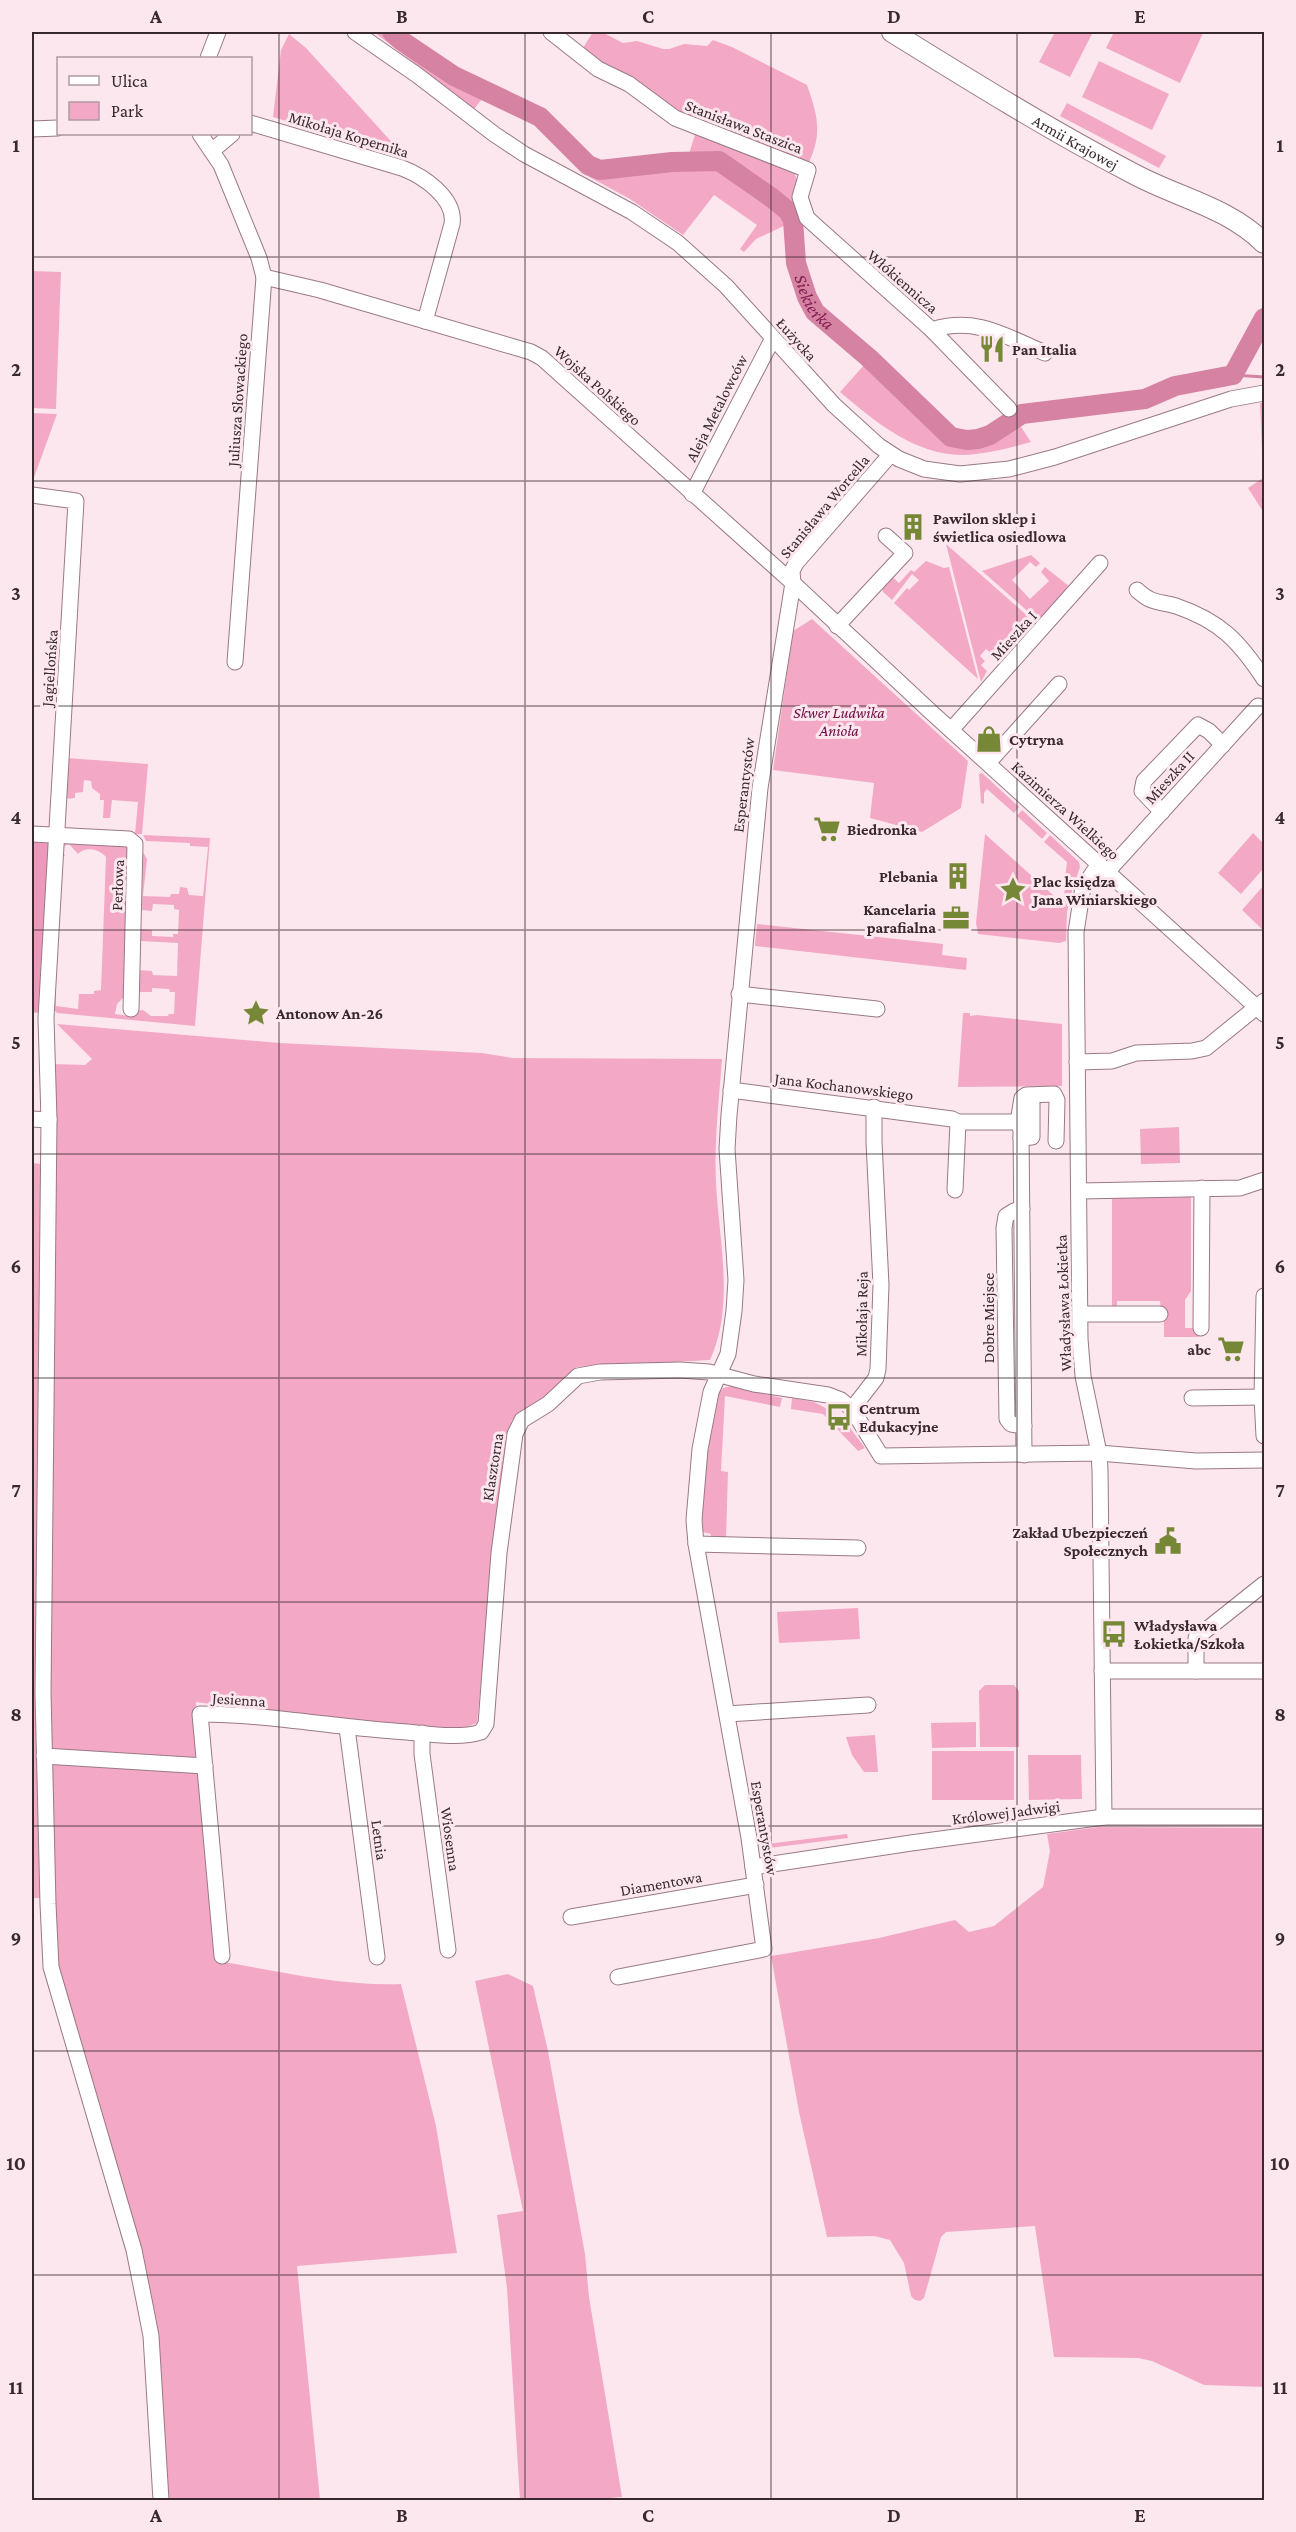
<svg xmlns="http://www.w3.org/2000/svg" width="1296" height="2532" font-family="'Crimson Pro',serif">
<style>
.green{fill:#f3a9c5}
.forest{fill:#e9b}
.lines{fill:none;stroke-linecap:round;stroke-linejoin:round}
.stream{stroke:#d582a3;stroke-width:3}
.river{stroke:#d582a3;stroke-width:20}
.minor-casing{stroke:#997985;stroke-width:17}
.major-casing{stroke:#997985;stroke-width:22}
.minor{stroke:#fff;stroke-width:15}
.major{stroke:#fff;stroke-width:20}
.grid{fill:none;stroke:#37292e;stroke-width:1.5;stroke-opacity:0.55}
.labels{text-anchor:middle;stroke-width:6;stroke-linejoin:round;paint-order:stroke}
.street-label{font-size:16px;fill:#37292e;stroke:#fde7ef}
.poi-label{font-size:16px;font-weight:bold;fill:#37292e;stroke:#fde7ef;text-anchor:start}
.park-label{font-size:16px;font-style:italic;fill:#700a42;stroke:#fde7ef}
.water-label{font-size:18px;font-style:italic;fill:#801e4f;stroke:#fde7ef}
.neatline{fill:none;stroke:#37292e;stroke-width:2}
.grid-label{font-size:20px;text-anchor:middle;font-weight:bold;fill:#37292e}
</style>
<rect width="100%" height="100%" fill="#fde7ef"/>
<g class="green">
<path d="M374,32H385L437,70L486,94L474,109Z"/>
<path d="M593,32H602L623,43L637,41L663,49H669L684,44L707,46L713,40L732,47L807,85C818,116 823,135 807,166L692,121L581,51Z"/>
<path d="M1055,32H1093L1070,77L1039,62Z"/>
<path d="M1114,32H1200L1203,33L1180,83L1106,48Z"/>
<path d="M289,34L306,48L399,150L403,156L273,117L281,50Z"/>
<path d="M1099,61L1169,94L1152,130L1082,97Z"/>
<path d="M1067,103L1166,156L1159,168L1060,116Z"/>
<path d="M696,131L793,169L797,180L800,215C781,197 738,161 713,155C706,154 697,154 689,154Z"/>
<path d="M701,164C728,167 776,200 788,224L756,239L744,252L740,249L757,225L714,195L683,235L630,199L584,174L590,172L605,176Z"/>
<path d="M32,271L61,272L56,409L32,408Z"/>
<path d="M865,364L919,414L953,441L971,444L988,442L1021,427L1031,442C1013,447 995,452 976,454C922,461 879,425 840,392Z"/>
<path d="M1260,403H1264V513L1248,488L1263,478Z"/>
<path d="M32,413L57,414L32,483Z"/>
<path d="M946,544L1039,626L1023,642L1018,638L1007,650L1000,644L991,653L986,649L980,656L985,661L981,665L987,671L981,682Z"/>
<path d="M1031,555L1040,563L1036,567L1030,562L1012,580L1030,599L1049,581L1041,572L1045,567L1070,587L1041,623L982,571Z"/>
<path d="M926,561L944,568L949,567L978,679L894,603L907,588L909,590L919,580L912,574L892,600L883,592L882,587L890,575L899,583L911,570L914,572Z"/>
<path d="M812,619L968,761L961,808L922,832L870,818L874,783L773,770L793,631Z"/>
<path d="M67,758L148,764L142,834H135L138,802L112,800L110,818H103L104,800H100V794L92,788L91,781L84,780L83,792L75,793V798L64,799Z"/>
<path d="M982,773L1019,807L1014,813L987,789L984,793V804L981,803L979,774Z"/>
<path d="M1022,810L1047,833L1042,839L1017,816Z"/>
<path d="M1253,833L1264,844V868L1241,894L1218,873Z"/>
<path d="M985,834L1062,903L1065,889L1073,887L1067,912L1066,941L1059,943L978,934L976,923Z"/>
<path d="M143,835L210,838L195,1026L57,1013L52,1007V990H56V1006L78,1009L79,994H94V991L101,990L106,857C99,849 86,846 78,854L69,844L61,847L65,856L60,857V846L66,842L126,845L131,849L125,996L117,1004L115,1014L135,1017L136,1011L143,1010L151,1016H168L169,1014H174L175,992H170L169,989L152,988V992H139L138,970L152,971L153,975L177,976L178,943L140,941L141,929L152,930V936L173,937V934H178L179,910L174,909V905L153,904L152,911L142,910L143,852L147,859L143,896L170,897L171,894H179L180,887L187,888L189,895L203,896L208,847L190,846V843L146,841Z"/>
<path d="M1050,835L1079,862L1080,867L1076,879L1065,878L1067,862L1044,842Z"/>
<path d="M1264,885V931L1242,910Z"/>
<path d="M757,924L943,944L942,955L967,958L966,970L755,946Z"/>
<path d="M963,1013H970V1016L977,1015L1062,1024V1086L958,1087Z"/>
<path d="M57,1024L280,1043L482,1053L513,1058L722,1059C719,1100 714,1142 716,1183C719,1241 735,1306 710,1360L577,1367L546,1401L512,1420L506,1442L495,1538L477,1723L459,1730L340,1723L196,1702L218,1961C278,1971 340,1986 401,1984L436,2126L457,2253L297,2266L320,2500H163L138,2288L80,2087L42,1898H32V1163L52,1165L53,1064L85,1065L92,1059Z"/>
<path d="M1179,1127L1180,1163L1141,1164L1140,1129Z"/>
<path d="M1191,1197V1291L1185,1300V1328H1199V1337H1164V1310H1161L1160,1301H1117V1310H1112V1198Z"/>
<path d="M732,1386L782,1398L780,1407L725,1396L721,1471L728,1472L726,1538H711V1534L703,1532C699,1485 710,1439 719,1393L723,1388Z"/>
<path d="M792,1398L814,1402L835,1413L833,1415L842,1422L844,1420L865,1448L858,1451L823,1414L791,1409Z"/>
<path d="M858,1608L860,1639L779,1643L777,1612Z"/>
<path d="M985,1685H1014L1019,1691V1747H980L979,1691Z"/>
<path d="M976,1722V1747L932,1748L931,1723Z"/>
<path d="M875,1735L878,1772H864L852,1755L846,1737Z"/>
<rect x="932" y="1751" width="82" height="49"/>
<path d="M1028,1755H1081L1082,1799L1029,1800Z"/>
<path d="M1098,1827L1264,1828V2387L1204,2385L1152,2361L1138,2358L1054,2357L1035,2226L946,2232L941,2237L924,2298L920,2301L915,2300L911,2296L904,2263L890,2240L874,2236L827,2237L799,2112L771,1956L879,1938L955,1920L969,1932L994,1926L1043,1887L1050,1851L1047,1834Z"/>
<path d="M847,1834L848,1838L769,1848L767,1844Z"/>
<path d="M508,1974L533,1986L548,2051L585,2254L589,2297L622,2497L584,2500H520L507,2288L497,2215L523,2211L475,1981Z"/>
</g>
<path class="forest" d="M32,838L48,842L49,844L40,1010L37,1013L32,1012Z"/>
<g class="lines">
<path class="stream" d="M1233,375L1264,377"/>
<path class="river" id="s1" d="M392,32L402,41L454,76L540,117L588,165L600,170L672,162L719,161L772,198L788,211L793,220L796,263L807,297L815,312L869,358L951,437L967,440L978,439L990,435L1022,414L1145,399L1175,386L1233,375L1264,318"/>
<defs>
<g id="minor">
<path d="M355,32L417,75L494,134L524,154L632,212L678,243L726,286L834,405L879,446L899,459L924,469L960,474L1009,469L1055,457L1231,399L1264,393"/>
<path d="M551,32L598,69L629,84L675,118L808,170L800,197L807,218L932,330L1009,409"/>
<path d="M208,58L218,32"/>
<path d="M250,123L402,168C423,176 456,198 452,224L425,321"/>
<path d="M32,129L58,128"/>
<path d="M200,134L221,165L259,258L264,277L235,662"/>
<path d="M213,150L232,134"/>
<path d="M264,277L320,290L531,352L542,358L793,583L931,712L1264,1014"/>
<path d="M932,330C975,316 1005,336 1045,353"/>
<path d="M692,494L773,338"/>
<path d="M32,495L76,501L46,1018L49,1120L43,1693L48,1904L51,1967L134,2250L144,2300L151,2336L161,2500"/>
<path d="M1137,590C1152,604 1158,601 1176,606C1220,621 1239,641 1264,679"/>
<path d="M837,626L905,553L886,536"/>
<path d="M951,730L1100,563"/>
<path d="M988,763L1059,684"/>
<path d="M1162,812L1142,791L1144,781L1198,725L1209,731L1223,745"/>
<path d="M32,834L129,839L135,844L131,1009"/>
<path d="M1099,864L1083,887L1076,932L1080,1339L1083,1376L1099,1453L1100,1470L1104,1817"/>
<path d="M1107,872L1258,706"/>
<path d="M739,994L877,1009"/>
<path d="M1077,1062L1112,1061L1136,1053L1192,1051L1206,1048L1264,1001"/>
<path d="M731,1090L952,1119L958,1122"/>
<path d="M32,1119L49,1120"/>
<path d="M1018,1122L1022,1098L1026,1095L1054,1094L1057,1100L1056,1141"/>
<path d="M1021,1138L1032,1137V1103"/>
<path d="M955,1190L958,1122H1018L1021,1130L1024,1455"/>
<path d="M1079,1191L1240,1188L1264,1180"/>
<path d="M1022,1209L1014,1211L1006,1216L1004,1228L1007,1419L1011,1424L1024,1426"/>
<path d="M1264,1296L1262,1397L1264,1436"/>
<path d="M1080,1314H1160"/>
<path d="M1201,1328L1202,1188"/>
<path d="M1192,1398L1262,1397"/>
<path d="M852,1409L876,1378L878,1369L881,1285L874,1142V1107"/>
<path d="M696,1544L858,1548"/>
<path d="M1102,1671H1264"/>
<path d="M1196,1671V1638L1264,1584"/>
<path d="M727,1714L868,1705"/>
<path d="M347,1728L377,1957"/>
<path d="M422,1733V1754L448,1950"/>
<path d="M44,1756L205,1766"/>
<path d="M753,1867L911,1843L1104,1817H1264"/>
<path d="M571,1917L756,1885"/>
<path d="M222,1956L200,1714C269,1714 338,1728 407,1732C429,1734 460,1739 481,1732L486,1724L499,1553L515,1434L522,1420L548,1404L578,1376L600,1372L680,1370L709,1372L754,1384L828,1395L841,1400L852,1409L881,1456L1099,1453L1196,1461L1264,1460"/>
<path d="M618,1977L764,1949L749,1838L696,1544L694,1520L700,1449L711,1392L728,1354L734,1311L736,1280L727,1149L729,1115L760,788L793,583L792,571L796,563L890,455"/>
</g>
<g id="major">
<path id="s2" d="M892,32C971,81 1050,130 1132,173C1178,198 1226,206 1264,243"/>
</g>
</defs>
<use href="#minor" class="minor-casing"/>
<use href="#major" class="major-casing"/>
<use href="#minor" class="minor"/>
<use href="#major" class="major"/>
</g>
<path class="grid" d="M279,32V2500M525,32V2500M771,32V2500M1017,32V2500M32,257H1264M32,481H1264M32,706H1264M32,930H1264M32,1154H1264M32,1378H1264M32,1602H1264M32,1826H1264M32,2051H1264M32,2275H1264"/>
<defs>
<symbol id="restaurant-bare" viewBox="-9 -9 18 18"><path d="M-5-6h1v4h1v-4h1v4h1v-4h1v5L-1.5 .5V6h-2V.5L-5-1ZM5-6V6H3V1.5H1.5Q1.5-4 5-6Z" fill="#768736" stroke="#fde7ef" stroke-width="2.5" paint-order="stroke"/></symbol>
<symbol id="building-bare" viewBox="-9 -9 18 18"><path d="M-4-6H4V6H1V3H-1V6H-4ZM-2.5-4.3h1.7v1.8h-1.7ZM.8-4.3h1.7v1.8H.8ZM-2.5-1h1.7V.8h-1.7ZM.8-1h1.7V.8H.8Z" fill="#768736" stroke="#fde7ef" stroke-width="2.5" paint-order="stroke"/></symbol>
<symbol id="shop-bare" viewBox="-9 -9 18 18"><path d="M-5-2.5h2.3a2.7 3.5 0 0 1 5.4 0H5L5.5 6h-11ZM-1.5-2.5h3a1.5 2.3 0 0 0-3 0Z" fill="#768736" stroke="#fde7ef" stroke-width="2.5" paint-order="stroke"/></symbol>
<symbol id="supermarket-bare" viewBox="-9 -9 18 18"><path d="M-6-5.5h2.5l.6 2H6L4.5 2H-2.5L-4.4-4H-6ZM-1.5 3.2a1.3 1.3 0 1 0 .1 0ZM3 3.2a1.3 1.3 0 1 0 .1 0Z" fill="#768736" stroke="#fde7ef" stroke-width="2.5" paint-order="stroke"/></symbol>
<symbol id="sight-bare" viewBox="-9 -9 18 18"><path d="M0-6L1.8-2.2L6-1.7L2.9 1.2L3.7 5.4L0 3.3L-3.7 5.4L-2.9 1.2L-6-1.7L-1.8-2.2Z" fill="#768736" stroke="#fde7ef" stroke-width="2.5" paint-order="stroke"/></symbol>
<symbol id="office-bare" viewBox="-9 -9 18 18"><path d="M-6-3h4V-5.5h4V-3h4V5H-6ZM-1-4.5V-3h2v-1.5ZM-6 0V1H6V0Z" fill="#768736" stroke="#fde7ef" stroke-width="2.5" paint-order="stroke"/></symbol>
<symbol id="bus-bare" viewBox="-9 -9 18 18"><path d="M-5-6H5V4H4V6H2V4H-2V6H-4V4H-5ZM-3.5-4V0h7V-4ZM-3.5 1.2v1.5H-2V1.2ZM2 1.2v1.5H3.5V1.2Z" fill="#768736" stroke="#fde7ef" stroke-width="2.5" paint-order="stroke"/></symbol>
<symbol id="civic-bare" viewBox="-9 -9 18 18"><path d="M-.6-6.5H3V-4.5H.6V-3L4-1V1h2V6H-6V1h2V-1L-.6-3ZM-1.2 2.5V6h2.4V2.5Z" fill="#768736" stroke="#fde7ef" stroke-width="2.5" paint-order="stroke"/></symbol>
</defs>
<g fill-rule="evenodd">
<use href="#restaurant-bare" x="973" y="330" width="38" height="38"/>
<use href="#building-bare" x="894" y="508" width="38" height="38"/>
<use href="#shop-bare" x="970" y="720" width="38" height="38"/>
<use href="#supermarket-bare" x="808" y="810" width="38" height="38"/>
<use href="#building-bare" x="939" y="857" width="38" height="38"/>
<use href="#sight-bare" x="994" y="871" width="38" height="38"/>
<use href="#office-bare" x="937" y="899" width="38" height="38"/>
<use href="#sight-bare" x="237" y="994" width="38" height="38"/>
<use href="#supermarket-bare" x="1212" y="1330" width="38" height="38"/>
<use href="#bus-bare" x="820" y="1398" width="38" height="38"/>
<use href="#civic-bare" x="1149" y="1522" width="38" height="38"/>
<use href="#bus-bare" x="1095" y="1615" width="38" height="38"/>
</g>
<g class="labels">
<g class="street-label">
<text transform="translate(744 126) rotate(21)" y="6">Stanisława Staszica</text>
<text transform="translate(349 134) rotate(17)" y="6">Mikołaja Kopernika</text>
<text dy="6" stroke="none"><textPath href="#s2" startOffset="214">Armii Krajowej</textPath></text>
<text transform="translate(903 281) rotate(41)" y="6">Włókiennicza</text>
<text transform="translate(797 339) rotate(48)" y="6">Łużycka</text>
<text transform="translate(598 385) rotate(42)" y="6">Wojska Polskiego</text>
<text transform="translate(237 400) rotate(-86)" y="6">Juliusza Słowackiego</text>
<text transform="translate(716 408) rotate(-63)" y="6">Aleja Metalowców</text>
<text transform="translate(824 506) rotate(-50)" y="6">Stanisława Worcella</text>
<text transform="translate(1013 635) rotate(-48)" y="6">Mieszka I</text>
<text transform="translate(49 668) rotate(-86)" y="6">Jagiellońska</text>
<text transform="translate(1169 777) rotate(-48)" y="6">Mieszka II</text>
<text transform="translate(743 785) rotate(-83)" y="6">Esperantystów</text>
<text transform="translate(1066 810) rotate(42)" y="6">Kazimierza Wielkiego</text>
<text transform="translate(117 885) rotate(-88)" y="6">Perłowa</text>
<text transform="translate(844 1086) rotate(7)" y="6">Jana Kochanowskiego</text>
<text transform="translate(1063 1303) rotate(-92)" y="6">Władysława Łokietka</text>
<text transform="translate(861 1314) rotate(-89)" y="6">Mikołaja Reja</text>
<text transform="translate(988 1318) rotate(-90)" y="6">Dobre Miejsce</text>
<text transform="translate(492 1467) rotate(-81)" y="6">Klasztorna</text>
<text transform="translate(239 1699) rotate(4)" y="6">Jesienna</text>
<text transform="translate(1006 1812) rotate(-7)" y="6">Królowej Jadwigi</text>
<text transform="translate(765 1828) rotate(80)" y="6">Esperantystów</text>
<text transform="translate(451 1839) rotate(82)" y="6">Wiosenna</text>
<text transform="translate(380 1840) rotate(82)" y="6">Letnia</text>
<text transform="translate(661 1883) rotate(-10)" y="6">Diamentowa</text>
</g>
<g class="poi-label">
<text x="1012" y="355">Pan Italia</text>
<text x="933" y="524">Pawilon sklep i<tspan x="933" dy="18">świetlica osiedlowa</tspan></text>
<text x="1009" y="745">Cytryna</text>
<text x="847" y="835">Biedronka</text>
<text x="938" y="882" text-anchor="end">Plebania</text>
<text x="1033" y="887">Plac księdza<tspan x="1033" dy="18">Jana Winiarskiego</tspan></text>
<text x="936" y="915" text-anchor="end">Kancelaria<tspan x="936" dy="18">parafialna</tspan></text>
<text x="276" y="1019">Antonow An-26</text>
<text x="1211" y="1355" text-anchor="end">abc</text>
<text x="859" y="1414">Centrum<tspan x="859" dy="18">Edukacyjne</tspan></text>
<text x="1148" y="1538" text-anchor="end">Zakład Ubezpieczeń<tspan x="1148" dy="18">Społecznych</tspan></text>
<text x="1134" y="1631">Władysława<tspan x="1134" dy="18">Łokietka/Szkoła</tspan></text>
</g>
<g class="park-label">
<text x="839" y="718">Skwer Ludwika<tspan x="839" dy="18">Anioła</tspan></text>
</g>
<g class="water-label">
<text dy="6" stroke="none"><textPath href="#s1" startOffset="554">Siekierka</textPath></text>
</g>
</g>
<rect width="1296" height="2532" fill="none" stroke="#fde7ef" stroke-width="66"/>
<rect x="57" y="57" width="195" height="78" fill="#fde7ef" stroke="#ae9ba2" stroke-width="1.5"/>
<rect x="69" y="76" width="30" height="9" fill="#ffffff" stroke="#ae9ba2" stroke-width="1.5"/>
<text x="111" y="87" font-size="18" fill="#37292e">Ulica</text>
<rect x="69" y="102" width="30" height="18" fill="#f3a9c5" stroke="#ae9ba2" stroke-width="1.5"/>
<text x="111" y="117" font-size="18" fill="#37292e">Park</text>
<rect x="33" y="33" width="1230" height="2466" class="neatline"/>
<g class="grid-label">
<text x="156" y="23">A</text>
<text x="402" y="23">B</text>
<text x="648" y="23">C</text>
<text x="894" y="23">D</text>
<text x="1140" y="23">E</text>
<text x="16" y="152">1</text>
<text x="1280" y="152">1</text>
<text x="16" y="376">2</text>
<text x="1280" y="376">2</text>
<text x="16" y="600">3</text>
<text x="1280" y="600">3</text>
<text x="16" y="824">4</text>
<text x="1280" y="824">4</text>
<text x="16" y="1049">5</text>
<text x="1280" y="1049">5</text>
<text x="16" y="1273">6</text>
<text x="1280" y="1273">6</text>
<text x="16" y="1497">7</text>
<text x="1280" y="1497">7</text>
<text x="16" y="1721">8</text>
<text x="1280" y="1721">8</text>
<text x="16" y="1945">9</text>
<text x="1280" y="1945">9</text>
<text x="16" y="2170">10</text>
<text x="1280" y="2170">10</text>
<text x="16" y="2394">11</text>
<text x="1280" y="2394">11</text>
<text x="156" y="2522">A</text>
<text x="402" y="2522">B</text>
<text x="648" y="2522">C</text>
<text x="894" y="2522">D</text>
<text x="1140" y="2522">E</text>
</g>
</svg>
